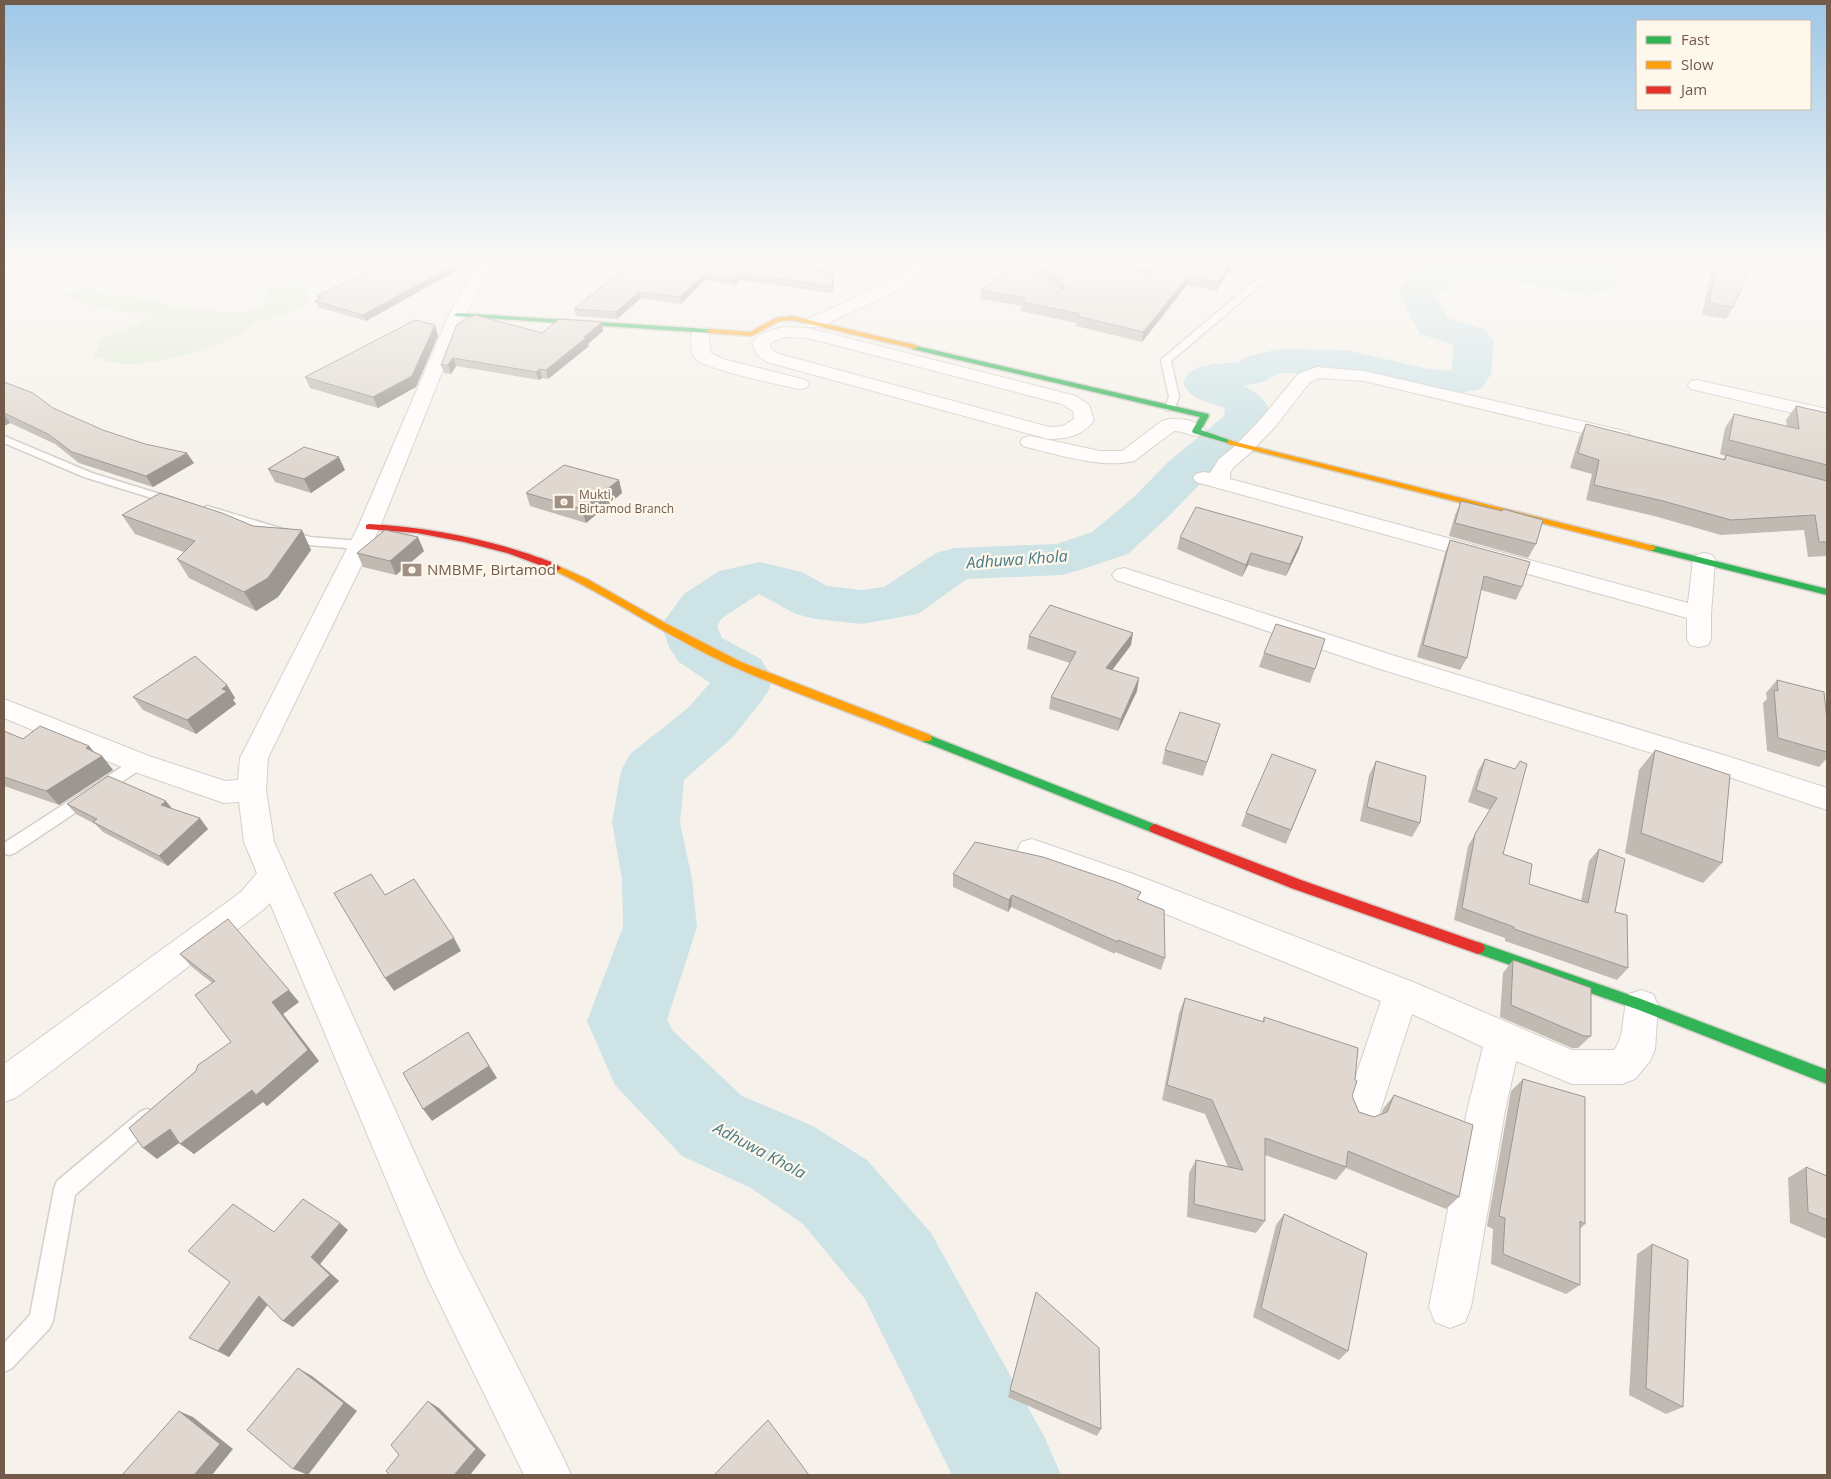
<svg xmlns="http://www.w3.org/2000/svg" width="1831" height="1479" font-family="'Open Sans',sans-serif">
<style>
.green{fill:#e2ecd6}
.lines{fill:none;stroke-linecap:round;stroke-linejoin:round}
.river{fill:#cde3e6;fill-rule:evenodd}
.lane-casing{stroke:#d5cfc9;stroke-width:3}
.street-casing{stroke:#d5cfc9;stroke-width:2}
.fast-casing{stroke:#d6cfc9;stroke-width:3}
.slow-casing{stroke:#d6cfc9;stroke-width:3}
.jam-casing{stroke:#d6cfc9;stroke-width:3}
.lane{fill:#fefdfc;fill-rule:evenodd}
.street{fill:#fefdfc;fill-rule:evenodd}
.fast{fill:#30b455;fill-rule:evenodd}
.slow{fill:#ff9f0a;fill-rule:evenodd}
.jam{fill:#e5322d;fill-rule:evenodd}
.wall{fill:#c1bab3}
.shaded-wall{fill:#9d9792}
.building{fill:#e0d8d0;stroke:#9d9792}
.labels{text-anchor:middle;stroke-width:4.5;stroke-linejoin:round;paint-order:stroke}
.far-poi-label{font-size:12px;fill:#735b4c;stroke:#fef7ec;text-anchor:start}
.poi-label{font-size:15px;fill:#735b4c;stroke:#fef7ec;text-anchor:start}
.water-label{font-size:16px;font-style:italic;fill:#477985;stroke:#fef7ec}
</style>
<rect width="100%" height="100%" fill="#f6f2eb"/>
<g class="green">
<path d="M85,260H178L152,270L96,277L84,282L59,285L45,283L39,276L68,264Z"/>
<path d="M292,281H308L309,301C295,314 277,315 260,321C252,324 245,332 238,336C207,351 149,368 115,363C108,362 100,358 93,356L102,338L136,325L151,314C120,312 91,310 63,293L89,287L104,294L158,300L170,306L218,311L262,310L268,288Z"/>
</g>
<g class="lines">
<path class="river" d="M1439,260H1512L1580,272L1567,267L1562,260H1608L1618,279L1613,287L1589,295L1469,273L1436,295L1448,318L1484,329L1494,341L1491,374L1485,383L1480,389L1451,395L1428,393L1346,374L1279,373L1265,381L1243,386C1254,390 1261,396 1268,406L1267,421L1260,430L1202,482L1168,517L1128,554L1080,570L1062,575L967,579L918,614L862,624L815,619L796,614L759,594L722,618L717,626L722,638L761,659L769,673L770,688L761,702L732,738L684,780L680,822L692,879L697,927L667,1020L673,1031L742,1096L813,1126L867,1160L931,1233L1045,1438L1061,1475H952L865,1299L803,1224L751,1188L682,1156L615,1085L587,1021L623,927L622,879L612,822L621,771L630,754L688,708L710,683L679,662L670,649L661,625L684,594L719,571L760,562L802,572L827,586L862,590L884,587L936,553L954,548L1057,544L1092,532L1134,497L1168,462L1224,416L1225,409L1222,407C1206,401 1190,400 1183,382L1189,373L1199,367L1214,364L1239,362L1245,357L1278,349L1346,350L1428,369L1451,371L1454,345L1420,334L1398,292L1403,284Z"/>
<defs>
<g id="lane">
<path d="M1007,260H1017L1038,276L1031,278Z"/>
<path d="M1290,260H1299L1286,273L1258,287L1171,361L1179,397L1174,410H1166L1165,408L1169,397L1161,360L1163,358L1252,283L1280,269Z"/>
<path d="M4,436L92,473L179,500L181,502L175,505L171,504L84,477L4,443Z"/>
<path d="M207,506L310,537L359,541L365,545L359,549L309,545L203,512L201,510Z"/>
<path d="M139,757L144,759L147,763L144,767L15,853L9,855L4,853V843L134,759Z"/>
<path d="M147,1109L154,1112L157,1119L154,1126L75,1195L53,1321L49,1329L12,1368L4,1372V1343L30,1315L54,1189L57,1181L140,1112Z"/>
</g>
<g id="street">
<path d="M479,260H494L465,315L380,527L268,758L266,790L274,842L458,1249L564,1459L571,1475H524L428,1279L270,903L263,910L17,1097L4,1102V1064L241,892L257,873L244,842L239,802L224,803L129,770L4,718V699L149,756L225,781L238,780L240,758L358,527L449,315Z"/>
<path d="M920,260H938L919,273L906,286L820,327H808L806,323L808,319L894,280L909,267Z"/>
<path d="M700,327L706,328L708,332L711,353L723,359L806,380L809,384L806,388L800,389C782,385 705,370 695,358C690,353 690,334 694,328Z"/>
<path d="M784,327L808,328L1076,396L1089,405L1094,420C1083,436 1066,439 1048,439L767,362L757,355L752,343C760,332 772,330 784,327ZM785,337L808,338L1062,404L1073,411L1074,419L1063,426L1049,427L779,354L771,349L770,344L774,341Z"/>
<path d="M1317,367L1364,371L1620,430L1627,432L1630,436L1627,440L1620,442L1364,381L1320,378L1310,382L1274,428L1249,454L1234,467L1230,473V479L1688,603L1693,560L1696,555L1704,553L1712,555L1715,560L1711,614V639L1708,645L1699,647L1690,645L1687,639V618L1196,482L1193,478L1196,474L1203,472L1210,473L1219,459L1235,446L1260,420L1298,374Z"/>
<path d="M1697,380L1827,409V421L1691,389L1688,385L1691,381Z"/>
<path d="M1169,419C1182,419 1198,419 1206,431L1203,435C1192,438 1185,431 1174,431L1134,461C1102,469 1055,454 1023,446L1020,442L1023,438L1030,436L1100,451H1122L1162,421Z"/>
<path d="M1124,568L1395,656L1730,757L1827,788V810L1720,774L1377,668L1116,580L1112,575L1116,570Z"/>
<path d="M1032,839L1136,875L1413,982L1572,1050H1614C1626,1035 1621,1012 1629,994L1641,990L1653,994L1658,1005L1655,1049L1650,1061L1635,1079L1622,1084H1572L1516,1061L1505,1111L1471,1307L1465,1322L1450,1328L1435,1322L1429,1307L1467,1111L1483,1047L1412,1014L1376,1124L1363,1129L1350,1124L1344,1111L1381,1001L1114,893L1021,860L1017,851L1021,842Z"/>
</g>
<g id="fast">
<path d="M457,313L709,329L712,331L709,333L455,316V314Z"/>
<path d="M912,345L1208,414L1209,416L1201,430L1235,442L1231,444L1193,433L1192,431L1200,417L912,349Z"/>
<path d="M1651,545L1827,589V595L1648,550V546Z"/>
<path d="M926,734L1159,826L1161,829L1159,832H1151L922,741L920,738Z"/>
<path d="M1478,942L1641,999L1827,1070V1084L1639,1010L1473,952L1471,948L1473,944Z"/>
</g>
<g id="slow">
<path d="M792,316L915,345L919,347L915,349L792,320L780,321L751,336L709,333L706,331L709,329L750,332L776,318Z"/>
<path d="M1228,440L1654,546L1656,548L1651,551L1648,550L1228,444Z"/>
<path d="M556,565L587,579L665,623L741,662L930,735L932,738L930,741H922C860,716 796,694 734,667C671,639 615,599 553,570L551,568Z"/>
</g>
<g id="jam">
<path d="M369,524C424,527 477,537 529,554C539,558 553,561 561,568L559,570H553L507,553L464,542L417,533L366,529V525Z"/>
<path d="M1155,824L1301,880L1483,944L1485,948L1483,952L1478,954L1291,888L1151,832L1149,829L1151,826Z"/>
</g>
</defs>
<use href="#lane" class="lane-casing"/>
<use href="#street" class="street-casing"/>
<use href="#fast" class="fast-casing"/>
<use href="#slow" class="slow-casing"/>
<use href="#jam" class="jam-casing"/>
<use href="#lane" class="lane"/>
<use href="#street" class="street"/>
<use href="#fast" class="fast"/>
<use href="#slow" class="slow"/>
<use href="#jam" class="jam"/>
</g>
<g class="wall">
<path d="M339,260H476L366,321L318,307L315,301L318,300L317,296L373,268Z"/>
<path d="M634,260L834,275V282L832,293L740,280L735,285L705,280L681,304L641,298L617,319L576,316L574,309Z"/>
<path d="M1029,260H1095L1152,272L1164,260H1237L1216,291L1187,285L1142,342L1076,326V323L1021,311L1022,306L980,299L981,290L1057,292L1060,291L1054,284L1028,265Z"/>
<path d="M1715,260H1746L1733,307L1726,319L1702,315L1712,266Z"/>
<path d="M602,322L603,331L588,344L589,346L548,379L542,378L539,380L456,366L451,374L444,373L441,365L457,324L542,333Z"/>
<path d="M438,336L416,387L378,408L310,388L305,377Z"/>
<path d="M4,382L53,408L103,430L194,463L153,487L79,463L55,444L10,423L4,426Z"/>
<path d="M1796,406L1827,413V556L1808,557L1804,530L1721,535L1654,516L1586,500L1592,474L1570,468L1579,438L1586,424L1723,459L1726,456L1720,454L1725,428L1734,414L1787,426L1786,420Z"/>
<path d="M268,469L345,470L311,493L275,482Z"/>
<path d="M619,480L622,493L586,523L530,506L526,493Z"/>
<path d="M1461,501L1536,544L1528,558L1449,536L1455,515Z"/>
<path d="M122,515L302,530L311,550L278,597L256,611L189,578L177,559L184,552L135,534Z"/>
<path d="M1180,537L1299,549L1286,576L1248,565L1242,577L1177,549Z"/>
<path d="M1450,540L1522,587L1516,600L1481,590L1467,658L1460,670L1417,657L1445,553Z"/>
<path d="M424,551L396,575L363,567L357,553Z"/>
<path d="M1029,636L1131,645L1112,670L1139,678L1137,691L1118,731L1049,709L1051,697L1070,663L1027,649Z"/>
<path d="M1264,653L1315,669L1310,683L1259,667Z"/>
<path d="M1777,680L1827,720V758L1819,767L1767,751L1763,703L1767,699L1766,693Z"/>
<path d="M227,685L235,698L233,700L236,704L196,734L143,710L133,697Z"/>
<path d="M1220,724L1203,776L1162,764L1165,750Z"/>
<path d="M4,731L23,739L89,746L94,752L102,756L113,770L59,805L4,786Z"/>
<path d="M1655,750L1722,863L1703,883L1625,853L1639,770Z"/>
<path d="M1485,759L1515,769L1503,854L1529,884L1581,901L1589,861L1599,849L1615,912L1628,968L1617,980L1505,941V938L1454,920L1468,846L1490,810L1468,802L1478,771Z"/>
<path d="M1376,761L1420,823L1412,837L1360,821L1369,775Z"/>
<path d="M1316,770L1286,844L1241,826L1246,813Z"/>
<path d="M67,804L173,809L208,829L168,866L103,832L95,824L76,814Z"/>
<path d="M953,874L1139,899L1165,958L1161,970L1115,952V954L1011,907L1008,912L953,887Z"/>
<path d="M180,954L299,1002L283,1014L319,1061L267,1106L263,1102L194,1154L180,1142L157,1159L231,1042L212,983L192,967Z"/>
<path d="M1513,960L1591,1036L1578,1048H1572L1500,1017L1503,973Z"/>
<path d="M1185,998L1262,1022L1264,1017L1352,1096L1359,1112L1374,1117L1381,1114L1383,1109L1394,1095L1459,1197L1446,1209L1346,1168L1336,1180L1265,1155V1221L1256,1233L1187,1217L1189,1173L1196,1160L1228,1167L1205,1114L1162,1100L1179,1013Z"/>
<path d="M1523,1079L1585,1224L1580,1229V1285L1566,1294L1491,1264L1493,1229L1487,1226L1511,1091Z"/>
<path d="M1806,1167L1827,1176V1239L1790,1223L1788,1178Z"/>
<path d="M1284,1214L1348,1351L1339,1360L1253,1317L1276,1225Z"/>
<path d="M348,1230L320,1264L339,1281L293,1327L283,1321L267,1305L229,1357L189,1338Z"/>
<path d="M1652,1244L1683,1407L1666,1414L1629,1395L1637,1254Z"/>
<path d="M1036,1292L1101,1429L1097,1436L1008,1397Z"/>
</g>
<g class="shaded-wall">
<path d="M463,260H476L366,321L363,315Z"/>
<path d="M1233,260H1237L1216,291L1218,282Z"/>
<path d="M739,273L740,280L735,285L734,278Z"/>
<path d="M704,274L705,280L681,304L680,297Z"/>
<path d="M834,275V282L832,293L831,286Z"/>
<path d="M1188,277L1187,285L1142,342L1143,332Z"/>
<path d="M639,292L641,298L617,319L616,312Z"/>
<path d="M602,322L603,331L588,344L589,346L548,379L546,370Z"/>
<path d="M435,325L438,336L416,387L378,408L373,397Z"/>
<path d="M453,358L456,366L451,374L448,365Z"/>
<path d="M540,369L542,378L539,380L536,372Z"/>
<path d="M4,414L10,423L4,426Z"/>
<path d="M187,453L194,463L153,487L146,476Z"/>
<path d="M339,457L345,470L311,493L304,479Z"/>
<path d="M619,480L622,493L586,523L582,509Z"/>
<path d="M302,530L311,550L278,597L256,611L244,592Z"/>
<path d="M418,537L424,551L396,575L390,561Z"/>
<path d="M1303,537L1299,549L1286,576L1290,564Z"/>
<path d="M1251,553L1248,565L1242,577L1246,565Z"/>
<path d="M1133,633L1131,645L1104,681L1106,668Z"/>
<path d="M1139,678L1137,691L1118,731L1121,719Z"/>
<path d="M227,685L235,698L233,700L236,704L196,734L187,720Z"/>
<path d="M89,746L99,758L102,756L113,770L59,805L46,791L86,748Z"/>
<path d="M166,801L175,812L161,805Z"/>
<path d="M200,818L208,829L168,866L159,856Z"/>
<path d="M1012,895L1011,907L1008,912L1009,900Z"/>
<path d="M454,938L461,951L394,991L385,978Z"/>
<path d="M289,990L299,1002L283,1014L319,1061L267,1106L263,1102L194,1154L180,1144L272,1002Z"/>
<path d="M468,1032L497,1078L432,1121L423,1109Z"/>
<path d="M170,1129L183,1140L157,1159L143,1148Z"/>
<path d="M340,1223L348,1230L320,1264L339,1281L293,1327L283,1321L311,1257Z"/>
<path d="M259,1296L269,1303L229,1357L218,1351Z"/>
<path d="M298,1368L312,1376L357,1411L308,1475L293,1469Z"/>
<path d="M428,1401L439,1408L486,1455L470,1475H454Z"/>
<path d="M179,1411L193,1417L233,1449L212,1475H194Z"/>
</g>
<g class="building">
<path d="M361,260H463L363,315L315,301L322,298L317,296L380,265Z"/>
<path d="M634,260H795L834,275L831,286L739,273L734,278L704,274L680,297L639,292L616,312L574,309Z"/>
<path d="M1034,260H1095L1152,272L1164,260H1233L1218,282L1188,277L1143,332L1077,316L1080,314L1022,302L1026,298L981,290L1020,262L1051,283L1057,292L1066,289L1055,275Z"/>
<path d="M1717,260H1746L1753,262L1733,307L1709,303Z"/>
<path d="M475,315L542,333L559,319L602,322L584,337H587L546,370L540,369L536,372L453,358L448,365H441L457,324Z"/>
<path d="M415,320L435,325L412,376L373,397L305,377Z"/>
<path d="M4,382L33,393L53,408L103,430L145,444L187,453L146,476L72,452L48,434L4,413Z"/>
<path d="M1796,406L1827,413V465L1729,440L1734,414L1799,429Z"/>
<path d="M1586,424L1725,460L1726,455L1827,481V542H1819L1815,515L1731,520L1663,501L1594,485L1599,460L1578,453Z"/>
<path d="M304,447L339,457L304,479L268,469Z"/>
<path d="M564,465L619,480L582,509L526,493Z"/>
<path d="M160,493L222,513L253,526L302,530L268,578L244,592L177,559L195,541L122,515Z"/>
<path d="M1461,501L1502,511L1503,509L1543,520L1536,544L1455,523Z"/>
<path d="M1196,507L1303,537L1290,564L1251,553L1246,565L1180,537Z"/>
<path d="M385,530L418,537L390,561L357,553Z"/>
<path d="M1450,540L1530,562L1522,587L1484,576L1467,658L1423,645Z"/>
<path d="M1050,605L1133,633L1106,668L1139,678L1121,719L1051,697L1076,652L1029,636Z"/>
<path d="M1276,624L1325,639L1315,669L1264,653Z"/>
<path d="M195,656L227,685L222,689L227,691L187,720L133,697Z"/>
<path d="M1777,680L1824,692L1827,720V752L1778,738L1774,690L1778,691Z"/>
<path d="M1180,712L1220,724L1207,762L1165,750Z"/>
<path d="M40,726L89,746L86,748L102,756L46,791L4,777V731L23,739Z"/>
<path d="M1655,750L1730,775L1722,863L1641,833Z"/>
<path d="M1272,754L1316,770L1291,830L1246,813Z"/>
<path d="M1485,759L1515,769L1520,761L1527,764L1503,854L1532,864L1529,884L1588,903L1599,849L1625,859L1615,912L1627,915L1628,968L1514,929V927L1462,908L1475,834L1497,798L1476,790Z"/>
<path d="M1376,761L1426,776L1420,823L1367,807Z"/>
<path d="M108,776L166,801L161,805L200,818L159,856L93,822L97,819L67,804Z"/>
<path d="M975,842L1043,857L1116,882L1141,892L1137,899L1164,910L1165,958L1118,940V942L1012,895L1009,900L953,874Z"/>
<path d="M371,874L385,895L414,879L454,938L385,978L334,893Z"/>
<path d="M228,919L289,990L272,1002L308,1050L256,1095L252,1090L180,1144L170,1129L143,1148L129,1128L196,1071L198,1065L231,1042L195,995L215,981L180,954Z"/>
<path d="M1513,960L1591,988V1036H1584L1511,1005Z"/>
<path d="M1185,998L1264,1022V1017L1358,1048L1355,1080L1357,1081L1352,1096L1359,1112L1374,1117L1387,1112L1394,1095L1473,1125L1459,1197L1348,1151L1346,1167L1265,1138V1221L1194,1204L1196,1160L1243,1170L1212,1100L1167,1085Z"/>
<path d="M468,1032L489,1066L423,1109L403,1073Z"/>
<path d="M1523,1079L1585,1097V1224L1580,1221V1285L1503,1254L1505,1218L1499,1216Z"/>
<path d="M1806,1167L1827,1176V1220L1808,1212Z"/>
<path d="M303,1199L340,1223L311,1257L330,1275L283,1321L259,1296L218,1351L189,1338L230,1282L188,1251L233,1204L274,1232Z"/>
<path d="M1284,1214L1367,1253L1348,1351L1261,1308Z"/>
<path d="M1652,1244L1688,1260L1683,1407L1646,1388Z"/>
<path d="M1036,1292L1099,1348L1101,1429L1010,1390Z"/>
<path d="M298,1368L344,1403L293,1469L247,1430Z"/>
<path d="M428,1401L476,1449L454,1475H390L386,1471L399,1455L391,1445Z"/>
<path d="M179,1411L220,1444L194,1475H122Z"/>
<path d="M768,1420L809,1475H714Z"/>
</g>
<linearGradient id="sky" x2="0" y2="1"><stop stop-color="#9dc7e7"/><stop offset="0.56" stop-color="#fbf9f6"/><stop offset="1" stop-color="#fbf9f6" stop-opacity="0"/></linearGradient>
<rect width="1831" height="467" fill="url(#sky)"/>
<defs>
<symbol id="bank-bare" viewBox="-9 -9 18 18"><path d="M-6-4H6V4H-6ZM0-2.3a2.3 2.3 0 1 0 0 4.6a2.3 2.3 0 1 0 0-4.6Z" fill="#a19084" stroke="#fef7ec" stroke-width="2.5" paint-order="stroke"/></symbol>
</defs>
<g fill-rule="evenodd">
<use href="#bank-bare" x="550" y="488" width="28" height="28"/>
<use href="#bank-bare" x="398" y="556" width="28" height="28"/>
</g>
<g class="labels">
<g class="far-poi-label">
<text x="579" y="499">Mukti,<tspan x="579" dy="14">Birtamod Branch</tspan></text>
</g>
<g class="poi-label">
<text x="427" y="575">NMBMF, Birtamod</text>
</g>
<g class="water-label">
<text transform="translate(1017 559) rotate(-4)" y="6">Adhuwa Khola</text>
<text transform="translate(760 1150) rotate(28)" y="6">Adhuwa Khola</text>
</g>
</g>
<rect width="1831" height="1479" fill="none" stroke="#735b4c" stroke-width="10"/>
<rect x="1636" y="20" width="175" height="90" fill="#fef7ec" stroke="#c6b9ac"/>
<rect x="1646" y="36" width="25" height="8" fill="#30b455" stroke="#c6b9ac"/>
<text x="1681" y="45" font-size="15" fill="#735b4c">Fast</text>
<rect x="1646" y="61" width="25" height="8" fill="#ff9f0a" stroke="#c6b9ac"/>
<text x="1681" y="70" font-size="15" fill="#735b4c">Slow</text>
<rect x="1646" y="86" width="25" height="8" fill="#e5322d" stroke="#c6b9ac"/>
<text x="1681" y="95" font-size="15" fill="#735b4c">Jam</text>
</svg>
